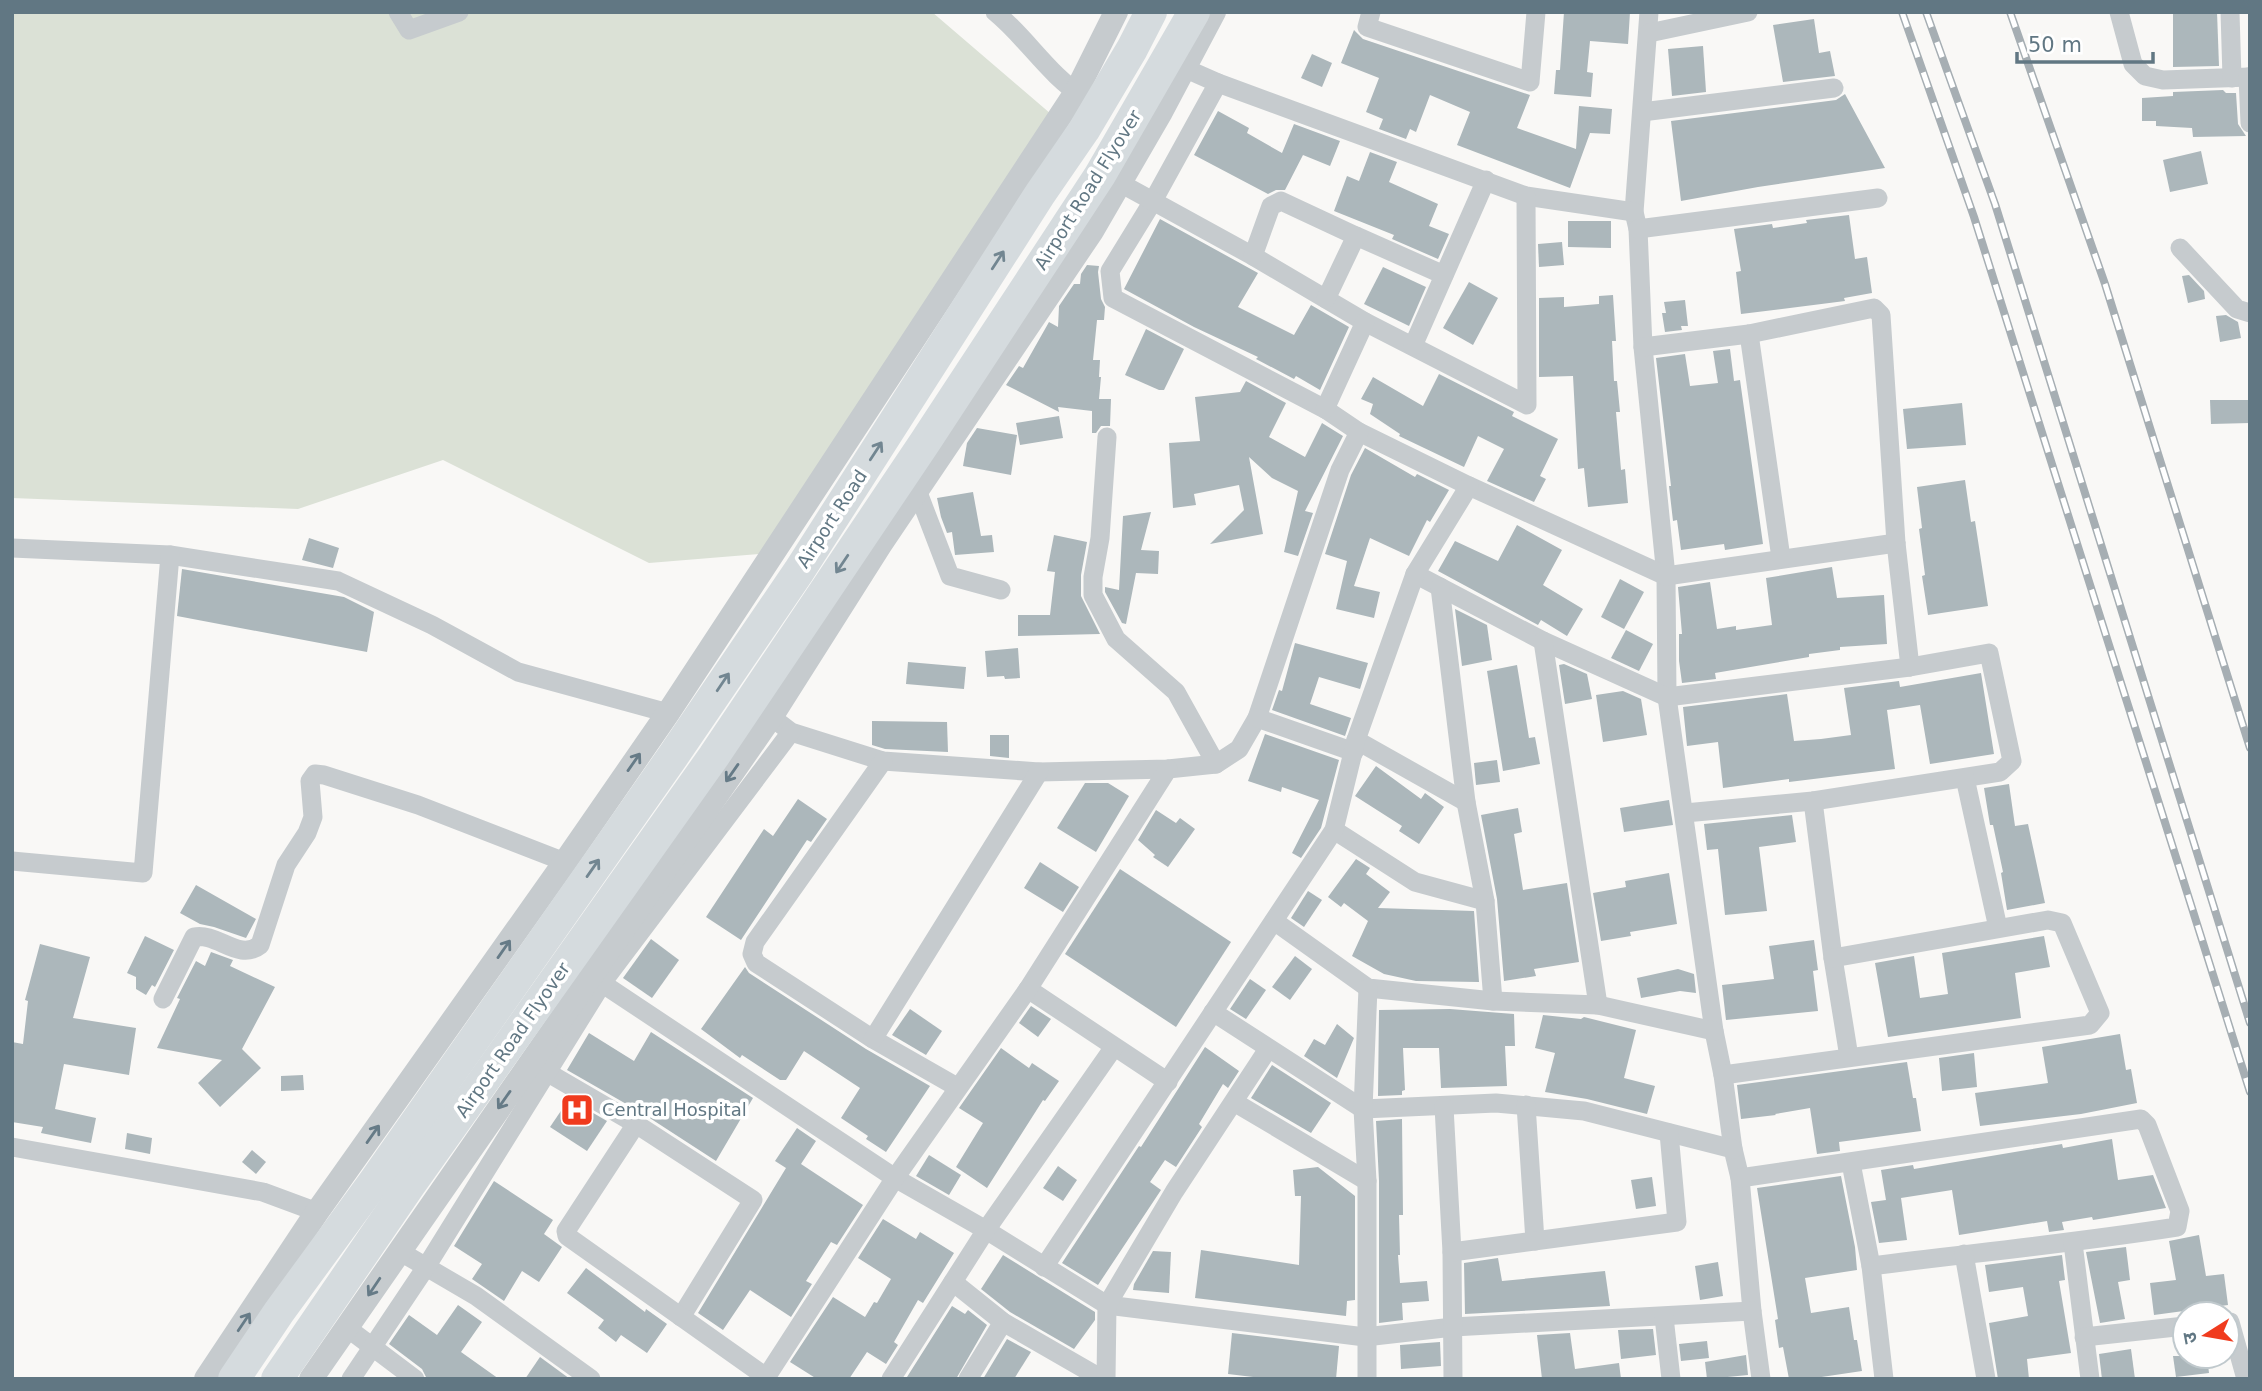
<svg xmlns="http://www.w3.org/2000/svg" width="2262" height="1391" font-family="'DejaVu Sans','Noto Sans Devanagari',sans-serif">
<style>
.green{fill:#dbe1d6}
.building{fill:#acb7bb}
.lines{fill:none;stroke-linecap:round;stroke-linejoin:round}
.minor{stroke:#c6cbce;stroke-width:19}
.tertiary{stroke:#c6cbce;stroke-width:24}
.primary{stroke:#d5dbde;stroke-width:32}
.rail-casing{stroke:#a6aeb3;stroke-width:8}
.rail{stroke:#fff;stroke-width:5;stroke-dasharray:16;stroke-linecap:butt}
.oneway{stroke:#728691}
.oneway2{stroke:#667b87}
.labels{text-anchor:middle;stroke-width:7;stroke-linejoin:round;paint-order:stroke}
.street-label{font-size:18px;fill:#617783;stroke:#fff}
.poi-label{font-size:18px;fill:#617783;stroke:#fff;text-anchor:start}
</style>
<rect width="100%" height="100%" fill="#f9f8f6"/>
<path class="green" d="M12,12H932L1058,120L759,554L649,563L443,460L298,509L12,498Z"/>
<g class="building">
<path d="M1564,12H1630L1628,44L1590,41L1587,72L1593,73L1591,97L1554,94L1556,70H1560Z"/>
<path d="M2173,12H2217L2219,66L2173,67Z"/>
<path d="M1814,19L1819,53L1830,51L1835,76L1783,82L1773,25Z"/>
<path d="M1354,30L1363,39L1530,95L1517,128L1576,149L1579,106L1612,109L1610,134L1590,133L1570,188L1457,145L1470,112L1430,95L1416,132L1410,129L1406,139L1379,129L1383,119L1366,112L1379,78L1341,63Z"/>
<path d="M1703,46L1706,92L1672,96L1668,49Z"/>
<path d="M1312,54L1332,63L1322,87L1301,78Z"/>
<path d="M2223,90L2226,93H2236L2238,124L2246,136L2193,137L2192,128L2156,126V121H2142V98L2173,96V92Z"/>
<path d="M1845,94L1885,168L1758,187L1681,201L1671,121L1836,100Z"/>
<path d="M1218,111L1249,128L1247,133L1282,153L1294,124L1340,141L1330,166L1303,155L1285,190H1276L1268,194L1194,155Z"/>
<path d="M2201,151L2208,184L2170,192L2163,160Z"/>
<path d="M1370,152L1397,162L1389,182L1438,204L1429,226L1449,234L1438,259L1392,239L1394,235L1334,211L1347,176L1359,181Z"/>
<path d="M1849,215L1855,259L1867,257L1872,293L1844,298L1845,301L1741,314L1736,272L1741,271L1734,229L1772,224L1773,228L1807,223L1806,220Z"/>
<path d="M1160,219L1258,273L1238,307L1294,335L1311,305L1349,327L1320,390L1296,376L1294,379L1256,359L1258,357L1194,327L1124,289Z"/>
<path d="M1568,221H1611V248L1568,247Z"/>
<path d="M1562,242L1564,265L1539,267L1538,244Z"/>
<path d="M1087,265L1099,266L1098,272L1101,299L1105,307L1104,320H1097L1093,360H1100L1099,377H1101L1099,399H1111L1110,426H1101L1096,433H1092V411L1058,407L1059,412L1006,385L1019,366L1023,368L1049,322L1058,327L1059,306L1074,284H1080L1081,274Z"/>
<path d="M1383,267L1426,287L1409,326L1364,304Z"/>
<path d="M2189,275L2204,291L2205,299L2188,303L2182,276Z"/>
<path d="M1469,282L1498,298L1473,345L1443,328Z"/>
<path d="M1613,295L1616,341H1612L1614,381H1617L1620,412H1616L1621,470L1625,469L1628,503L1588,507L1584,468L1578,469L1573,376L1539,377V298L1564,297V307L1599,304V296Z"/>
<path d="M1685,300L1688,326H1681L1682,330L1665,332L1662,313H1666L1664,302Z"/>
<path d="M2226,315L2238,322L2241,338L2220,342L2216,316Z"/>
<path d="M1146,329L1184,349L1164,390H1159L1125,375Z"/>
<path d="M1730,349L1734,381L1740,380L1763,544L1725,550L1724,544L1681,550L1677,520L1673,521L1669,486H1671L1656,358L1685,354L1690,386L1718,383L1713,351Z"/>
<path d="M1439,374L1514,412L1512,416L1558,439L1540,476L1546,479L1534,502L1487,481L1504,449L1478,436L1464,467L1399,436L1400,434L1370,414L1373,404L1361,399L1373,377L1423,406Z"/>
<path d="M1246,381L1286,403L1269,437L1305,457L1322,423L1343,436L1305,511L1313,513L1298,556L1284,552L1298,491L1272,478L1249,457L1263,534L1210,544L1244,510L1239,485L1194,494L1196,505L1173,508L1169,443L1200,441L1195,397L1240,392Z"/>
<path d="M2210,400H2250V423L2211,424Z"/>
<path d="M1962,403L1966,445L1907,449L1903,409Z"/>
<path d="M1059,416L1063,438L1020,445L1016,423Z"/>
<path d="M977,428L1017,435L1011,475L963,466L967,443Z"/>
<path d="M1365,448L1415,477L1417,474L1449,490L1430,522L1427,520L1409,556L1370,538L1354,586L1380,592L1374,618L1336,609L1347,561L1325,554L1351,475Z"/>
<path d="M1965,480L1971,522L1975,521L1988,606L1928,615L1922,576L1925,575L1919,529L1922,528L1917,487Z"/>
<path d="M973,492L981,536L992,535L994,552L955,555L952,532L947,533L941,517L937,498Z"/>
<path d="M1151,512L1141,550L1159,551L1158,574L1136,573L1126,624L1122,623L1105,592V587L1119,590L1123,516Z"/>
<path d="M1517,525L1562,550L1543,585L1583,609L1567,636L1541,620L1538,625L1438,571L1455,541L1498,561Z"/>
<path d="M1054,535L1087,542L1081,575V596L1100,634L1018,636V615H1050L1055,572L1047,571Z"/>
<path d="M309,538L339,548L333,568L302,560Z"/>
<path d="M1832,567L1837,598L1884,595L1887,644L1840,647V650L1809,654V657L1715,673L1716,679L1682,683L1679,661V634H1682L1678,587L1710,582L1717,629L1736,626V630L1772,625L1766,578Z"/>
<path d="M182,569L344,597L374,612L367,652L177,616Z"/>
<path d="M1620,579L1644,592L1624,629L1601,617Z"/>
<path d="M1455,609L1487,625L1492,660L1462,666Z"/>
<path d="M1626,630L1653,644L1639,671L1611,658Z"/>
<path d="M1295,643L1368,663L1360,689L1319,677L1310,704L1351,718L1345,736L1272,710L1279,690L1282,691Z"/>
<path d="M1018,648L1020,678L1005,679L1004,676L987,677L985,651Z"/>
<path d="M908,662L966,667L964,689L906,684Z"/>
<path d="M1564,664L1587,674L1592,699L1565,704L1559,665Z"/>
<path d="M1517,665L1529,738L1535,737L1540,764L1503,771L1487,671Z"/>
<path d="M1981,673L1994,754L1930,764L1920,705L1887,710L1895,769L1789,782V779L1723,788L1718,742L1687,746L1683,707L1787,694L1794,741L1821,739L1851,735L1844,688L1899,681L1900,687Z"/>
<path d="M1623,691L1641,699L1647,735L1603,742L1596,695Z"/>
<path d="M872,721L947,722L948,752L885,749L872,745Z"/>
<path d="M1265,734L1339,760L1321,828L1301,858L1292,853L1319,800L1282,787L1281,792L1248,781Z"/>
<path d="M990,735H1009V758L990,756Z"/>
<path d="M1497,760L1500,782L1476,785L1474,763Z"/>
<path d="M1376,766L1421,799L1425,793L1444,807L1419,844L1399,831L1402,826L1355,796Z"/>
<path d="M1085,783H1108L1129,796L1096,852L1057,828Z"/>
<path d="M2009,784L2015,826L2028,824L2045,903L2007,910L2001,873L2003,872L1993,825H1990L1984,788Z"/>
<path d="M798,799L827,819L811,842L807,840L741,940L706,917L764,829L773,836Z"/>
<path d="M1669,800L1673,825L1624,832L1620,808Z"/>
<path d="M1518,808L1522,832L1514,834L1523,890L1567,883L1579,962L1534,969L1536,976L1504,981L1497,899L1481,815Z"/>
<path d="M1156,810L1176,823L1180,818L1195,829L1168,867L1153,857L1155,855L1138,840Z"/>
<path d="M1792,815L1796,842L1759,847L1767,911L1725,915L1718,849L1707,850L1704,824Z"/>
<path d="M1356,859L1370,868L1366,874L1390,892L1378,908L1474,911L1479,982L1416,981L1384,974L1352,956L1368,921L1344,903L1341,907L1328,897Z"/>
<path d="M1040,862L1079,887L1063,912L1024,888Z"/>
<path d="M1120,869L1231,942L1176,1027L1065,954Z"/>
<path d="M1669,873L1677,924L1630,932L1631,936L1601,941L1593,893L1626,887L1625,881Z"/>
<path d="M196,885L256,919L246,938L214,927L200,924L180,913Z"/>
<path d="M1308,891L1322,900L1304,927L1291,918Z"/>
<path d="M145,936L174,950L155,987L152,985L146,995L136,989V977L127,973Z"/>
<path d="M2044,936L2050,967L2015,973L2021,1018L1888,1037L1875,963L1914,956L1920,998L1948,994L1942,953Z"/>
<path d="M651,939L679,960L652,998L623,978Z"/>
<path d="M1814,940L1818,970L1813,971L1818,1011L1726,1020L1722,985L1774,979L1769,946Z"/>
<path d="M40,944L90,957L73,1018L136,1028L129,1075L64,1064L55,1109L96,1118L91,1143L41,1133L43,1127L12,1122V1042L23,1044L28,1001L25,1000Z"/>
<path d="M211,952L233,960L230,966L275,987L242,1049L261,1068L220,1107L198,1083L222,1060L157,1048L180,999L177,998L196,961L205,966Z"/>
<path d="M1295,956L1312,969L1290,1000L1272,987Z"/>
<path d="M745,967L749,973L866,1049L930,1086L886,1152L866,1139L868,1136L841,1118L860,1088L804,1051L786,1080H780L742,1055L740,1058L701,1029Z"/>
<path d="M1678,969L1694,974L1696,993L1680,991L1641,998L1637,978Z"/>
<path d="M1250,979L1266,990L1246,1019L1230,1009Z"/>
<path d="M1031,1006L1051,1019L1038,1037L1019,1023Z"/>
<path d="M910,1009L942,1031L926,1055L892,1035Z"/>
<path d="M1450,1009L1514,1014L1515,1046H1505L1507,1086L1441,1088L1439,1048H1403L1405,1090L1402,1091V1095L1378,1096L1379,1010Z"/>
<path d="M1543,1015L1581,1019L1584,1017L1636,1030L1624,1078L1655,1086L1647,1114L1587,1099L1545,1092L1555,1053L1535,1048Z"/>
<path d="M1337,1024L1354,1038L1337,1078L1304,1056L1314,1039L1325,1045Z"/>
<path d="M651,1032L753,1098L716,1161L642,1113L567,1070L589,1033L634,1061Z"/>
<path d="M2120,1034L2126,1070L2131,1069L2137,1103L2081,1114L1980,1126L1975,1093L2048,1083L2042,1047Z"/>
<path d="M1205,1047L1239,1071L1228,1088L1223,1084L1199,1124L1202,1127L1176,1167L1165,1160L1150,1182L1161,1190L1098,1285L1062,1263L1139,1146L1141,1147Z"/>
<path d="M1001,1048L1029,1068L1032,1063L1059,1081L1045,1101L1043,1100L987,1188L956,1167L983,1123L959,1108Z"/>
<path d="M1974,1053L1977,1087L1942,1091L1939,1058Z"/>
<path d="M1907,1062L1913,1098H1916L1921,1131L1839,1142L1840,1151L1817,1154L1810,1108L1775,1114L1776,1115L1741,1119L1737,1085Z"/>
<path d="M1272,1065L1331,1103L1311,1133L1251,1098Z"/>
<path d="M303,1075L304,1090L281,1091V1076Z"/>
<path d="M569,1099L607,1121L587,1151L550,1127Z"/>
<path d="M1402,1119L1403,1215H1399L1400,1255H1398L1400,1283L1427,1281L1429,1301L1402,1303L1403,1320L1379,1323V1181L1376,1121Z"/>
<path d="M797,1128L816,1141L801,1164L863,1205L837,1245L831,1242L806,1281L812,1284L791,1317L750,1290L723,1330L698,1313L786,1168L775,1161Z"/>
<path d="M127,1133L152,1138L150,1154L125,1149Z"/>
<path d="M2112,1139L2118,1180L2153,1175L2166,1208L2093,1220L2092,1217L2062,1222L2064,1230L2049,1232L2047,1221L1959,1235L1952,1190L1901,1198L1907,1240L1879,1243L1871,1202L1886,1200L1881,1170L1913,1165L1914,1169L2062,1144L2063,1148Z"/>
<path d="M252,1150L266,1162L256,1174L242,1162Z"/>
<path d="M929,1155L961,1175L949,1195L916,1176Z"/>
<path d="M1058,1166L1077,1180L1063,1201L1043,1188Z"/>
<path d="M1318,1167L1355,1196V1300L1347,1301L1346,1316L1195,1298L1201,1250L1299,1265L1301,1196H1295L1293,1170Z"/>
<path d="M1841,1176L1855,1247L1857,1270L1805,1278L1811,1313L1849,1307L1854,1340H1857L1862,1371L1808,1379H1789L1783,1347L1779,1348L1775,1320L1778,1319L1757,1188Z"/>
<path d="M1652,1177L1656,1206L1636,1209L1631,1180Z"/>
<path d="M494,1181L553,1220L544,1234L562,1247L539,1282L522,1271L504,1301L472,1279L482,1264L454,1246Z"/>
<path d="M883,1219L916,1239L920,1232L954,1253L923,1303L918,1300L894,1342L898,1345L886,1364L867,1352L849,1379H817L790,1362L833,1297L865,1317L874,1302L877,1303L891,1279L858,1258Z"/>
<path d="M2199,1235L2206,1276L2224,1274L2228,1305L2154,1315L2150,1283L2176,1280L2169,1241Z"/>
<path d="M2126,1247L2130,1280L2118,1282L2125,1319L2100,1323L2086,1252Z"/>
<path d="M1153,1251L1171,1252L1169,1293L1133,1290L1134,1284Z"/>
<path d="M1003,1255L1095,1312V1320L1074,1349L1010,1312L981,1289Z"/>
<path d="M2062,1255L2065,1280L2059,1281L2071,1353L2027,1359L2029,1379H1998L1989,1323L2028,1316L2023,1287L1989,1292L1985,1265Z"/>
<path d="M1498,1258L1502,1281L1605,1271L1610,1306L1465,1314L1464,1263Z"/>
<path d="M1718,1262L1723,1296L1700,1300L1695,1266Z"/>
<path d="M586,1268L645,1312L646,1309L667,1324L647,1353L621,1335L616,1342L598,1328L604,1320L567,1293Z"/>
<path d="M458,1305L482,1322L461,1352L499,1379H427L422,1369L389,1344L409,1315L437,1335Z"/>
<path d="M952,1306L965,1314L968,1310L987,1325L956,1379H911L907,1377Z"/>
<path d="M1653,1329L1656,1355L1621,1359L1618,1330Z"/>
<path d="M1232,1333L1339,1346L1336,1379H1270L1228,1374Z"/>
<path d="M1570,1333L1575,1369L1619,1363L1621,1379H1542L1537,1335Z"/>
<path d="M1007,1339L1031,1352L1014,1379H983Z"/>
<path d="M1707,1341L1709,1358L1681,1361L1679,1344Z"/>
<path d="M1440,1342L1441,1366L1401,1369L1400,1345Z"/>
<path d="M2131,1349L2135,1379H2102L2099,1354Z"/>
<path d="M1746,1355L1748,1375L1707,1379L1705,1362Z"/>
<path d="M2173,1356H2207L2209,1373L2176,1377Z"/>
<path d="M540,1357L570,1379H525Z"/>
</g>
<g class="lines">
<g class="minor">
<path d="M398,12L409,30L459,12"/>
<path d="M995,12C1027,38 1049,76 1085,98"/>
<path d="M1371,12L1367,27L1530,82L1536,12"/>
<path d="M1649,12L1634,212L1638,229L1643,347L1666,576L1667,697L1714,1031L1723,1075L1733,1149L1740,1178L1752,1311L1761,1379"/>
<path d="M2119,12L2133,64L2145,76L2163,80L2250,77"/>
<path d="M2230,12L2232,78"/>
<path d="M1649,33L1748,12"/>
<path d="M1184,68L1218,83L1526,196L1634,212"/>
<path d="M2248,77L2250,123"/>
<path d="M1218,83L1153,201L1110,271L1113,298L1325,409L1359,432L1469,486L1666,576L1896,543"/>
<path d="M1642,112L1834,88"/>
<path d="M1120,183L1253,256L1365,322L1527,405L1526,196"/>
<path d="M1638,229L1878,198"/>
<path d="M1356,236L1444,275"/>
<path d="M2180,248L2237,309L2250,313"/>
<path d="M1253,256L1271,206L1281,201L1356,236L1326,299"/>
<path d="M1749,334L1781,558"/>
<path d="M1413,346L1486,180"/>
<path d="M1643,347L1749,334L1874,308L1881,315L1896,543L1910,667"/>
<path d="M1325,409L1365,322"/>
<path d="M1107,437L1100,538L1093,577V595L1116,639L1176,692L1216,764"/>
<path d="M917,490L950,576L1001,590"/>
<path d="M12,548L170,555L338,581L432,625L518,672L668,713"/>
<path d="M1415,574L1543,641L1667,697L1910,667L1989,653L2012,761L2000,772L1813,801L1685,813"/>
<path d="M1440,587L1466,802L1485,901L1493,1001"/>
<path d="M1543,641L1598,1005"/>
<path d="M761,709L791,732L883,761L1039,772L1168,769L1216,764L1239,749L1257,718L1340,470L1359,432"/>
<path d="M1257,718L1354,752"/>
<path d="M1356,740L1466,802"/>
<path d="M883,761L755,942L752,954L756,963L873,1039L957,1087"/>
<path d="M1965,778L1998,928"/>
<path d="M1813,801L1833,958L1849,1057"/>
<path d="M1334,830L1415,882L1485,901"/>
<path d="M12,861L143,873L170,555"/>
<path d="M1274,921L1368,988L1493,1001L1598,1005L1714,1031"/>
<path d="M591,976L895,1178L986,1230L1107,1305L1365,1337L1453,1327L1752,1311"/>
<path d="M1028,989L1168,1082"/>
<path d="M163,999L194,937C217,932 239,962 260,945L286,865L307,833L313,817L310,781L315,774L324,775L418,805L565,862"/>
<path d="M1213,1012L1363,1109L1496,1103L1584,1111L1733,1149"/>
<path d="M873,1039L1039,772"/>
<path d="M538,1067L636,1124L753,1200L681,1317"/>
<path d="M1723,1075L2090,1025L2100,1013L2062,923L2048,920L1833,958"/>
<path d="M1234,1102L1367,1181"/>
<path d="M1526,1105L1535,1241"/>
<path d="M1444,1107L1452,1252L1453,1379"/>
<path d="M636,1124L566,1231L567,1236L766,1377"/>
<path d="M12,1147L263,1192L317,1212"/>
<path d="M1851,1163L1871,1266L1884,1379"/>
<path d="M1740,1178L2141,1119L2147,1125L2180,1211L2177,1227C2075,1243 1973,1253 1871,1266"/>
<path d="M2073,1243L2090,1379"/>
<path d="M399,1251L476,1296L591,1379"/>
<path d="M1452,1252L1677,1222L1669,1133"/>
<path d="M1964,1254L1986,1379"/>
<path d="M1044,1267L1334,830L1356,740L1415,574L1469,486"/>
<path d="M953,1282L1003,1322L1102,1379"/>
<path d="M1664,1317L1671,1379"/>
<path d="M2227,1322H2230L2246,1379"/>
<path d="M346,1327L415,1379"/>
<path d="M2084,1337L2185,1326"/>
<path d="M351,1379L426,1267L605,979L791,732"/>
<path d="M765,1379L895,1178L1028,989L1168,769"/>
<path d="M891,1379L986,1230L1114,1047"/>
<path d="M968,1379L1003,1322"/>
<path d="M1106,1379L1107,1305L1174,1192L1268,1049"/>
<path d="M1367,1379V1181L1363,1109L1368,988"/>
</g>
<g class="tertiary">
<path d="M206,1379L317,1212L565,862L668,713L1076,92L1116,12"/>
<path d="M311,1379L771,717L880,545L1092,231L1161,112L1214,12"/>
</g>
<g class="primary">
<path d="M234,1379L279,1312L374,1182L673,756L799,571L1040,194L1084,130L1132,49L1151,12"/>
<path d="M277,1379L409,1186L714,756L925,442L1100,175L1194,12"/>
</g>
<defs>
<g id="rail">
<path d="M1902,12L1974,217L2250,1092"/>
<path d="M1926,12L1995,204L2250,1023"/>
<path d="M2010,12L2105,284L2250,748"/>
</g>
</defs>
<use href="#rail" class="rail-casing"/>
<use href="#rail" class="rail"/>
</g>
<defs><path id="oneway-shaft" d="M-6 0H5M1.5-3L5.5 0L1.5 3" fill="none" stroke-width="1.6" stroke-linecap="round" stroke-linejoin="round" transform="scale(1.75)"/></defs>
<g class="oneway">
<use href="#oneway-shaft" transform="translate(998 260) rotate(-57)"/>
<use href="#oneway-shaft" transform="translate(876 451) rotate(-57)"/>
<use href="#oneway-shaft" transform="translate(842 564) rotate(124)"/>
<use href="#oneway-shaft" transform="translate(723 682) rotate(-56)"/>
<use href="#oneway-shaft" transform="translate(593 868) rotate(-55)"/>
</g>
<g class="oneway2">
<use href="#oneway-shaft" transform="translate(634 762) rotate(-55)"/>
<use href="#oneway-shaft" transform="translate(732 773) rotate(125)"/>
<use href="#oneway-shaft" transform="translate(504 949) rotate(-55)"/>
<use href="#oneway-shaft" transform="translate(504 1100) rotate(125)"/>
<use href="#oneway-shaft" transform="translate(373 1134) rotate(-55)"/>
<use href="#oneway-shaft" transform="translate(374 1287) rotate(124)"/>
<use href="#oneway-shaft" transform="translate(244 1322) rotate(-56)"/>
</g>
<defs>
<symbol id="hospital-square" viewBox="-11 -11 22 22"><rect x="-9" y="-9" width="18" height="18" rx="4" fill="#f03b1e" stroke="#fff"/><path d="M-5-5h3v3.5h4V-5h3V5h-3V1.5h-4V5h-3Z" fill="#fff"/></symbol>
</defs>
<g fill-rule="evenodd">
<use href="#hospital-square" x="558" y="1091" width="38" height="38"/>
</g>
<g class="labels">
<g class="street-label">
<text transform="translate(1088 190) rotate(-58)" y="6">Airport Road Flyover</text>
<text transform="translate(832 519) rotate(-57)" y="6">Airport Road</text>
<text transform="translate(513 1040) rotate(-55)" y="6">Airport Road Flyover</text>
</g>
<g class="poi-label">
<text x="602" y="1116">Central Hospital</text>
</g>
</g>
<rect width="2262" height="1391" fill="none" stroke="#617783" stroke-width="28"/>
<g transform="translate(2206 1335) rotate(259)"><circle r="33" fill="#ffffff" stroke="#c0c9cd" stroke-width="2"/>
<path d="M0-5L12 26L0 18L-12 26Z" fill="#f03b1e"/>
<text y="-10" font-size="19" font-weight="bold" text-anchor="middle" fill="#617783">उ</text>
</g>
<path d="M2017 52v10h136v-10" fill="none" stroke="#617783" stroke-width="3.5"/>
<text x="2028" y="52" font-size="21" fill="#617783" stroke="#ffffff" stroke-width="5" paint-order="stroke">50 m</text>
</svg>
